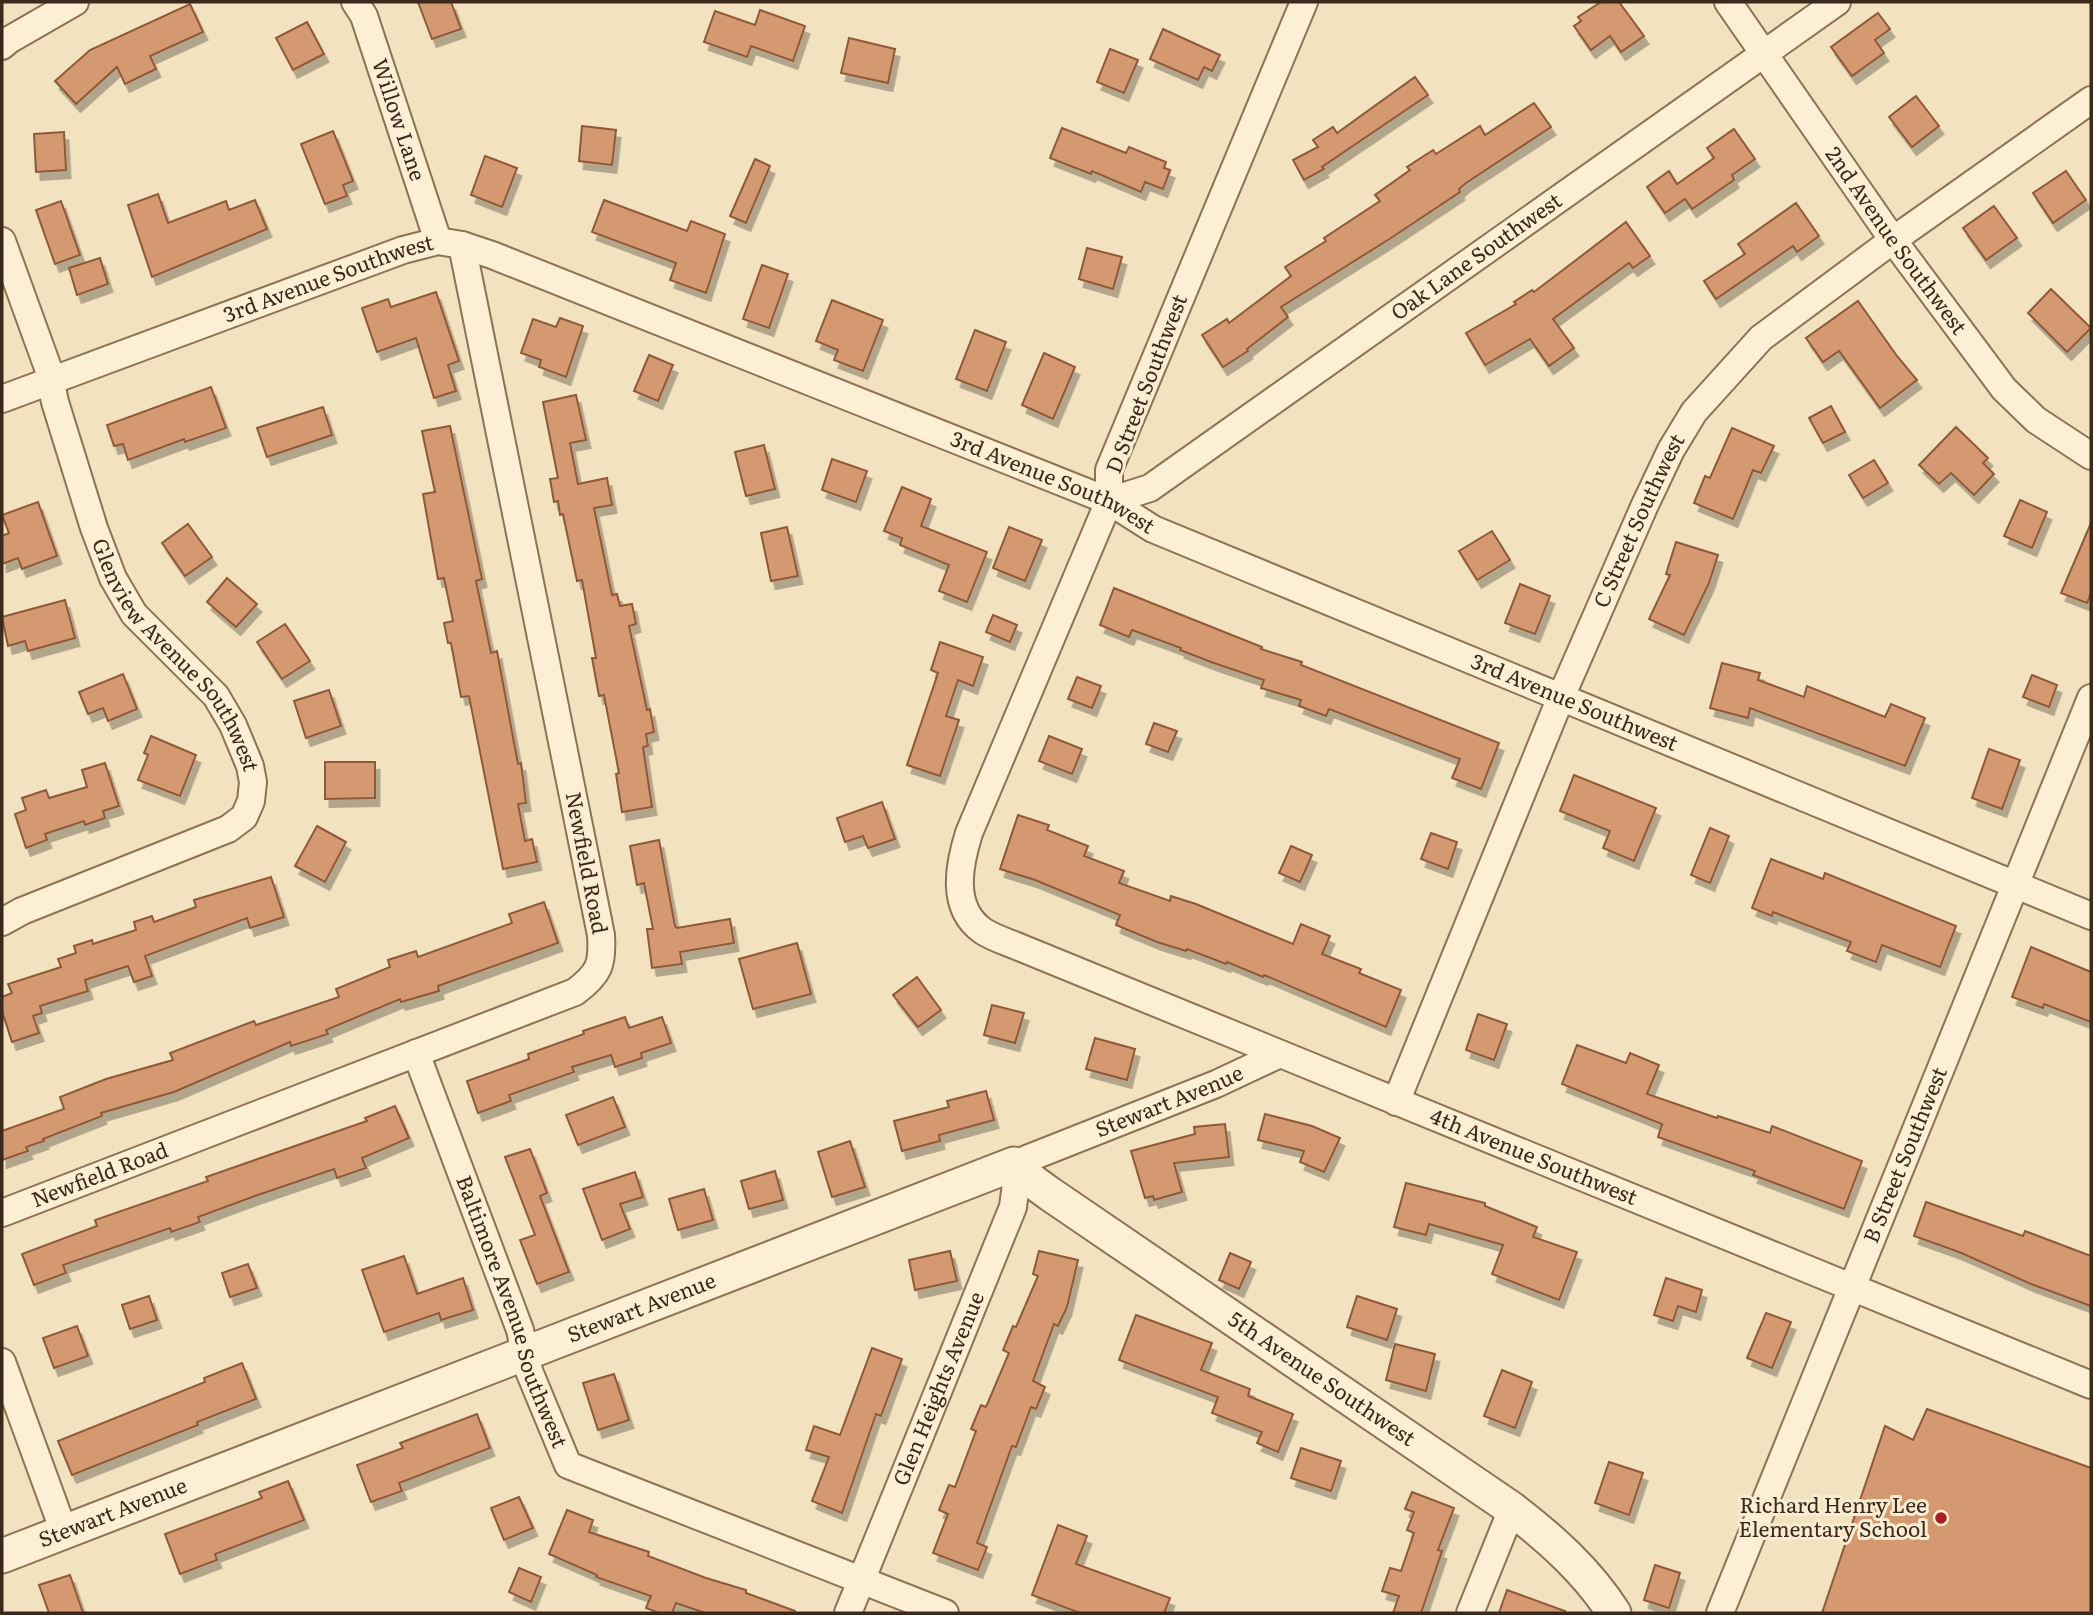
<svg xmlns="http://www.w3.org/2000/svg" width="2093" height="1615" font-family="Literata,serif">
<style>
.building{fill:#d59971;stroke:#8f5939;stroke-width:2;filter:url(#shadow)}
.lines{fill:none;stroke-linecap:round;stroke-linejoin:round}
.minor-casing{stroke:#8d7255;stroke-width:30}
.tertiary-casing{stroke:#8d7255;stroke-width:37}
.minor{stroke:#fcefd4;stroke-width:26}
.tertiary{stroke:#fcefd4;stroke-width:33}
.poi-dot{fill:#a31f23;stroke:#f9ecd0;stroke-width:2.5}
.labels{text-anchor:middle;stroke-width:6;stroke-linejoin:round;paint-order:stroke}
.street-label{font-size:21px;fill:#3b2a1c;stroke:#f9ecd0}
.poi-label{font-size:21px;fill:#3b2a1c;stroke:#f9ecd0;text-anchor:end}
</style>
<defs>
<filter id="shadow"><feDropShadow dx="4.5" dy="8" stdDeviation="0" flood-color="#0004"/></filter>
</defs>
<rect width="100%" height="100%" fill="#f2e2bf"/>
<g class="building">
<path d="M418,2H451L461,29L432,39Z"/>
<path d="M1601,2H1619L1644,36L1621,52L1610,36L1591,50L1574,26L1581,21L1578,17Z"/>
<path d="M190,4L203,32L150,56L156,69L125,84L117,67L76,104L55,81L90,50Z"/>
<path d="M760,10L805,26L793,61L751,46L747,57L704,42L715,11L755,25Z"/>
<path d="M1878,13L1890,29L1875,40L1884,53L1852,76L1831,47Z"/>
<path d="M307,22L324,54L293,70L276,38Z"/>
<path d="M1163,29L1220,55L1212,71L1204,67L1198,80L1150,59Z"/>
<path d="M849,38L895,49L888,83L841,73Z"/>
<path d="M1110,49L1138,60L1124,93L1097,82Z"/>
<path d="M1415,77L1428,95L1322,167L1324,169L1304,180L1293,160L1318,147L1313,140L1333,127L1337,133Z"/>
<path d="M1916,96L1939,126L1912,147L1889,117Z"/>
<path d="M1534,103L1551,127L1466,183L1459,189L1460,192L1391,238L1281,307L1288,317L1247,349L1248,351L1223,367L1202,335L1227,319L1229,323L1291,276L1285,267L1326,241L1324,238L1380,201L1375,195L1410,170L1407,167L1433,150L1436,154L1480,126L1485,135Z"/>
<path d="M582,126L616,130L612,165L579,161Z"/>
<path d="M1062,128L1126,153L1129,147L1166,162L1164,168L1170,170L1163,189L1145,182L1141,192L1092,171L1091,174L1050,158Z"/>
<path d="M1734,129L1755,159L1732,175L1734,180L1692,209L1685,199L1665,213L1647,187L1669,171L1677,184L1714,158L1707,148Z"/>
<path d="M333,131L353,181L343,185L347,196L325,204L301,144Z"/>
<path d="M64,132L66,170L36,172L34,134Z"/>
<path d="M485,156L517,168L502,207L471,195Z"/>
<path d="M755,159L770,166L746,223L730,216Z"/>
<path d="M2066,171L2086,200L2053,223L2033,193Z"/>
<path d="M158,194L168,223L226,201L229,210L255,200L267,229L152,277L128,205Z"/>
<path d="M604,200L687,231L691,221L725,234L706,293L670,280L676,263L592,232Z"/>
<path d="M61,201L80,255L55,264L36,210Z"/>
<path d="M1796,203L1819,236L1797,252L1793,246L1716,299L1704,281L1745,254L1738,244Z"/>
<path d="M1994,206L2017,238L1986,260L1963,228Z"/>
<path d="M1626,222L1650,256L1633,268L1629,263L1553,319L1574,348L1549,366L1530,339L1485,365L1466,333L1516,304L1514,302L1532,290L1534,292Z"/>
<path d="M1087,248L1122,257L1113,289L1079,279Z"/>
<path d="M100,258L108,284L77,295L69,268Z"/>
<path d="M762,265L788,274L769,328L743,319Z"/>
<path d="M2051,289L2091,328L2067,352L2028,313Z"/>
<path d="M436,292L459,361L448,365L456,391L434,398L416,338L377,352L362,308L388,299L391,307Z"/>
<path d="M832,300L883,320L863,371L834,360L838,350L816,341Z"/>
<path d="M1858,301L1897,356L1917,380L1880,408L1839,351L1823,362L1806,338Z"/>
<path d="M560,318L583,326L566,377L539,367L541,360L521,353L533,319L556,327Z"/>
<path d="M975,330L1006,342L987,391L956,379Z"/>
<path d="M1044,353L1075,367L1053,419L1022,405Z"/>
<path d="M649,355L673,365L658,401L634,391Z"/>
<path d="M211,387L226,428L185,442L184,439L128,460L123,444L114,446L107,425Z"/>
<path d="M576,395L586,440L570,443L578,484L607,478L612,505L594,508L612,595L617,594L620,606L632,604L636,624L629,626L647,710L650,709L654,732L646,734L648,746L643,747L652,807L622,812L616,774L619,773L604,695L599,696L592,658H596L582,580L577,581L563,514L560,515L558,501L554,502L550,479L558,478L543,402Z"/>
<path d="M1831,406L1845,432L1823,443L1809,418Z"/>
<path d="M323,407L332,435L267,457L257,428Z"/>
<path d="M450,426L482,579L476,581L491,653L497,651L518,764L521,763L526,803L518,804L525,841L532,839L537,862L503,869L469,696L461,697L451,643H448L444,623L453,621L444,578L438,579L423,494L435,492L422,431Z"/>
<path d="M1956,427L1988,458L1983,463L1994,474L1974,495L1951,473L1939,484L1919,465Z"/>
<path d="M1732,428L1774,446L1761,473L1753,470L1733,519L1694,503L1705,476L1710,478Z"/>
<path d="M764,445L775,489L746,496L735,452Z"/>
<path d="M832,459L867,471L856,502L822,490Z"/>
<path d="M1874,460L1888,483L1863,498L1849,475Z"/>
<path d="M902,487L931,499L921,526L987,552L967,602L939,591L949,565L900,545L902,538L884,531Z"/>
<path d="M2020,500L2047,512L2032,548L2004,536Z"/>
<path d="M38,502L57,556L22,569L18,558L2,564V536L9,533L2,515Z"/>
<path d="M2091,523V593L2087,603L2061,593Z"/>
<path d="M188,524L212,557L185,576L162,543Z"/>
<path d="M787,527L798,576L771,581L761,533Z"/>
<path d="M1009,527L1042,540L1025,581L993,568Z"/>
<path d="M1492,531L1510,560L1477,580L1459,551Z"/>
<path d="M1676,542L1718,555L1709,583L1684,635L1649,619L1670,575L1666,574Z"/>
<path d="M227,578L257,604L236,627L207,602Z"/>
<path d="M1520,584L1550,596L1535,634L1505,623Z"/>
<path d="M1114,588L1262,647L1261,649L1302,662L1301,665L1499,743L1481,789L1452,778L1460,759L1329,709L1326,716L1299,706L1301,700L1261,688L1264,680L1211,662L1180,650L1181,648L1132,630L1129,637L1100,625Z"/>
<path d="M65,600L75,638L28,651L25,641L8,646L2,617Z"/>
<path d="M993,615L1017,625L1010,642L986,632Z"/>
<path d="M285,624L310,661L282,679L257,642Z"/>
<path d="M940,642L983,657L973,686L958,680L946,716L959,720L940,776L907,765L938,673L931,670Z"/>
<path d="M1722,663L1760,673L1758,680L1804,697L1807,686L1885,717L1891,704L1925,718L1905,766L1750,708L1748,718L1710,708Z"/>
<path d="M123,674L137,709L108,721L103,708L88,714L79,692Z"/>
<path d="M2032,675L2057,685L2049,707L2023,697Z"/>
<path d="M1077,677L1101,686L1092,708L1068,699Z"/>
<path d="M329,690L341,726L306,738L294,701Z"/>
<path d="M1154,723L1177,731L1168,752L1146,744Z"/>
<path d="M151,736L196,755L180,796L138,780L148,755L144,753Z"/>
<path d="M1049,736L1082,749L1072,774L1039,761Z"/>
<path d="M1989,749L2020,760L2002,809L1972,798Z"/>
<path d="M325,762H375V798L325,799Z"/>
<path d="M105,763L119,806L103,811L105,818L85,825L84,821L45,834L47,840L26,848L15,814L26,810L22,798L46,790L49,798L87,787L82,770Z"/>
<path d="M1574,775L1656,808L1634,861L1603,848L1610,831L1560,811Z"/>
<path d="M882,802L895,839L868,848L863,836L845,842L837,818Z"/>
<path d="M1018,815L1049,825L1047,830L1088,846L1084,856L1124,871L1119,883L1170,901L1171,896L1196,904L1293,944L1301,924L1330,936L1322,954L1361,969L1359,973L1401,990L1386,1027L1264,975L1263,977L1227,962L1226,964L1187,949L1186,951L1157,942L1116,925L1120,915L1035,880L1000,869Z"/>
<path d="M317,826L346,842L325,882L295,866Z"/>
<path d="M1710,828L1729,836L1710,883L1691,875Z"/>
<path d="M1431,833L1457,842L1448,869L1421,859Z"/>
<path d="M659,840L675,926L677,928L730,919L734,943L680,952L682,964L652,968L647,929H653L644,883L637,885L630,846Z"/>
<path d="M1291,846L1312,855L1300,882L1279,873Z"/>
<path d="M1771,859L1823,879L1825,873L1956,926L1940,967L1882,945L1876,962L1847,951L1851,942L1773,912L1772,916L1752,908Z"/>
<path d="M271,877L284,917L250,928L247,918L145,956L152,976L134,982L128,966L85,980L88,991L40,1006L42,1013L33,1016L39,1033L12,1042L2,1011V997L12,993L8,984L61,967L58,959L76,953L74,946L92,940L93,944L136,930L134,922L152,916L154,922L196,907L194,900Z"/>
<path d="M544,902L558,943L438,986L439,991L401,1002L400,999L326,1030L328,1034L291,1046L290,1042L174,1092L101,1113L102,1116L43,1139L44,1141L26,1147L28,1151L2,1160V1131L64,1109L60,1097L106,1079L173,1060L170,1053L254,1021L256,1025L339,997L336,989L390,967L388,960L416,951L418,957L512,923L509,914Z"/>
<path d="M797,943L811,994L753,1009L739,959Z"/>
<path d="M2031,947L2091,972V1022L2044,1004L2043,1008L2012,997Z"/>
<path d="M917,977L941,1010L918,1027L893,995Z"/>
<path d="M992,1005L1024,1013L1015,1043L984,1035Z"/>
<path d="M1478,1014L1507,1024L1494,1060L1466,1050Z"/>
<path d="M625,1017L629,1028L662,1017L671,1043L641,1053L642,1058L615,1067L611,1055L572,1067L574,1072L509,1095L511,1101L478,1113L467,1081L529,1059L528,1054L584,1034L583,1031Z"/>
<path d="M1095,1038L1135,1049L1127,1080L1086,1069Z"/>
<path d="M1577,1045L1626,1063L1630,1053L1659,1065L1647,1094L1717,1118L1718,1116L1770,1133L1772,1126L1862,1161L1844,1209L1753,1175L1755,1171L1658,1137L1662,1124L1562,1084Z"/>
<path d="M986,1091L994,1120L939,1135L940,1141L902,1151L894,1121L949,1107L947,1101Z"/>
<path d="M613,1097L625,1127L578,1145L566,1115Z"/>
<path d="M395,1106L409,1138L362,1158L366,1168L337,1178L334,1169L255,1196L198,1217L200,1222L171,1232L170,1228L63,1265L66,1273L34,1285L22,1254L97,1226L95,1220L208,1181L206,1177L367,1121L365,1118Z"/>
<path d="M1265,1114L1312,1126L1340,1138L1324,1172L1300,1162L1304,1151L1258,1140Z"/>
<path d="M1225,1124L1229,1157L1174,1163L1182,1192L1154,1200L1153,1196L1145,1198L1131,1151L1195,1134L1194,1127Z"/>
<path d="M850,1141L865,1187L832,1197L818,1152Z"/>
<path d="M530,1149L547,1193L540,1196L569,1272L537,1284L520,1240L535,1235L505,1157Z"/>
<path d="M775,1171L783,1200L749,1209L741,1181Z"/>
<path d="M635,1172L643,1197L620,1204L630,1229L602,1240L583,1189Z"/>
<path d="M1406,1183L1485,1203V1206L1537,1227L1533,1237L1577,1252L1559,1300L1492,1274L1503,1245L1429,1224L1426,1235L1394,1227Z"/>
<path d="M704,1189L713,1220L678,1230L669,1199Z"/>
<path d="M1926,1202L2023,1236L2025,1231L2091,1256V1306L2031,1284L1959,1252L1914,1236Z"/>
<path d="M950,1251L957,1281L915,1290L909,1260Z"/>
<path d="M1039,1251L1078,1260L1067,1307L1058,1326L1054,1324L1033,1381L1045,1387L1036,1409L1031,1407L1016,1447L1012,1446L977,1543L987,1547L978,1570L933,1553L948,1514L939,1510L949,1485L955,1487L976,1431L971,1429L981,1405L986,1407L1009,1353L1003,1350L1013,1326L1016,1327L1038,1276L1033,1274Z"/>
<path d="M1230,1253L1251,1262L1239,1289L1219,1280Z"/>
<path d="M404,1256L417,1294L463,1278L473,1310L441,1320L439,1313L384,1332L362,1270Z"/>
<path d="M248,1264L257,1288L230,1297L222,1273Z"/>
<path d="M1666,1278L1702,1290L1696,1312L1678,1306L1673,1321L1654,1315Z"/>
<path d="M149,1296L157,1320L130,1329L122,1305Z"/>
<path d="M1357,1296L1397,1309L1387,1340L1347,1327Z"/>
<path d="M1766,1313L1791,1322L1772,1368L1747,1358Z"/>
<path d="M1136,1315L1212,1343L1201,1370L1250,1389L1248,1396L1293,1414L1278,1452L1257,1443L1262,1432L1212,1413L1218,1397L1119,1360Z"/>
<path d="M77,1326L88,1356L54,1368L43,1338Z"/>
<path d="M1395,1344L1435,1354L1426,1391L1386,1380Z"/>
<path d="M872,1348L902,1359L881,1416L876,1414L842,1513L812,1501L829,1457L806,1450L814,1426L840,1435Z"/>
<path d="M242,1363L256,1399L197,1422L198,1425L72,1475L58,1441L205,1382L204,1378Z"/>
<path d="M1502,1370L1532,1382L1515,1428L1484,1416Z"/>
<path d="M614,1374L629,1420L598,1430L583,1383Z"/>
<path d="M1927,1409L2091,1468V1613H1822L1885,1426L1913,1440Z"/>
<path d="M477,1414L490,1448L399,1483L402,1491L371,1502L357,1465L403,1448L400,1443Z"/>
<path d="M1301,1448L1341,1461L1331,1491L1291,1478Z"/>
<path d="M1609,1462L1643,1473L1629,1515L1595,1503Z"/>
<path d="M288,1481L304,1520L215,1554L217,1560L180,1574L165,1534L262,1498L259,1492Z"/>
<path d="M1412,1492L1454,1508L1438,1550L1442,1551L1421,1613H1393L1399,1596L1382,1591L1390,1568L1401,1571L1414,1533L1407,1530L1414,1512L1405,1509Z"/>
<path d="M519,1497L533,1528L504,1540L491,1508Z"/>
<path d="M567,1510L593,1520L589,1532L649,1552L648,1556L706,1578L746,1590V1593L795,1611V1613H705L676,1603L672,1613H659L646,1608L651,1596L596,1577L597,1575L549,1554Z"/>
<path d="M1058,1525L1087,1536L1076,1564L1170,1598L1164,1613H1080L1032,1595Z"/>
<path d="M1655,1565L1680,1573L1669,1608L1644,1600Z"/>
<path d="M519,1568L541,1577L531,1602L509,1592Z"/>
<path d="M70,1575L83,1613H49L39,1585Z"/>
<path d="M1507,1590L1565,1611L1564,1613H1499Z"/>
</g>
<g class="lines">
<defs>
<g id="minor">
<path id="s1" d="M355,2L364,16L438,241"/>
<path id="s2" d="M1304,2L1109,470V501L969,833C959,865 950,908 983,931C992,937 1004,941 1014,945L2091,1385"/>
<path id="s3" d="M1728,2L1893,240L2004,389L2036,420L2091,456"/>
<path d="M2,46L9,40L75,2"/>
<path id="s4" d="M2,241L48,368L55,402L94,528L113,578L134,614L216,696L233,725L250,766L253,782L251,801L244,817L228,829L22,911L2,922"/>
<path id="s5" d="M2,399L403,250L438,241L462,245L492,255L1109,501L1153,529L2091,916"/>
<path id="s6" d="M1109,501L1150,488L1837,2"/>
<path id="s7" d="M416,1053L520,1330L529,1371L568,1465L945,1613"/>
<path id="s8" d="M1396,1102L1561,697L1644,507L1671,450L1694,412L1761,338L1893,240L2091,100"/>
<path id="s9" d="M2,1213L575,992C599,974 603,965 601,935L462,245"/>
<path d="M2,1362L64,1532"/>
<path id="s10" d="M848,1613L1013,1207L1016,1184L1014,1164L1216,1084L1280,1054"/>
<path d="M1470,1613L1512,1509"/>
<path id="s11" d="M1720,1613L2091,698"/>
</g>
<g id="tertiary">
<path id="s12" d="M2,1556L1014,1164L1028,1178L1050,1194L1512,1509C1551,1539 1587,1571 1614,1613"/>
</g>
</defs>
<use href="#minor" class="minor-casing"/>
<use href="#tertiary" class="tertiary-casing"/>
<use href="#minor" class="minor"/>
<use href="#tertiary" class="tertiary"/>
</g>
<circle class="poi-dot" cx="1941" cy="1518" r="7"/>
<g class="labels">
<g class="street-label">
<text dy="7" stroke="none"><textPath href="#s1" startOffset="126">Willow Lane</textPath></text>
<text dy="7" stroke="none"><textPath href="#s3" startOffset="292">2nd Avenue Southwest</textPath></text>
<text dy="7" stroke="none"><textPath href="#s6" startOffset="443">Oak Lane Southwest</textPath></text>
<text dy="7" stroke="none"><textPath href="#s5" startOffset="348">3rd Avenue Southwest</textPath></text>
<text transform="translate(1147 384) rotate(-69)" y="7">D Street Southwest</text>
<text dy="7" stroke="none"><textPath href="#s5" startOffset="1125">3rd Avenue Southwest</textPath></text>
<text dy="7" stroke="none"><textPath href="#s8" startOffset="630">C Street Southwest</textPath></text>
<text dy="7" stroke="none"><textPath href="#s4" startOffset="455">Glenview Avenue Southwest</textPath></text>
<text dy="7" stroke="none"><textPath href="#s5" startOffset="1692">3rd Avenue Southwest</textPath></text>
<text transform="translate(586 863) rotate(79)" y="7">Newfield Road</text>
<text dy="7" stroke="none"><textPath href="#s10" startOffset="649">Stewart Avenue</textPath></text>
<text dy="7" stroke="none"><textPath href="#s11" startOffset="494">B Street Southwest</textPath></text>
<text dy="7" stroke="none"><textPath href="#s2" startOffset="1600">4th Avenue Southwest</textPath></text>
<text dy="7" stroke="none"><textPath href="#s9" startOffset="105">Newfield Road</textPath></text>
<text dy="7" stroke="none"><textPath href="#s12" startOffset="686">Stewart Avenue</textPath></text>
<text dy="7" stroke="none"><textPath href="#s7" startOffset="276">Baltimore Avenue Southwest</textPath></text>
<text dy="7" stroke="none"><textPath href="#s12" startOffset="1461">5th Avenue Southwest</textPath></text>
<text dy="7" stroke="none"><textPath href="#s10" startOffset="242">Glen Heights Avenue</textPath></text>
<text dy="7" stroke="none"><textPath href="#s12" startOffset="119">Stewart Avenue</textPath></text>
</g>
<g class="poi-label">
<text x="1927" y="1513">Richard Henry Lee<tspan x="1927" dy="24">Elementary School</tspan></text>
</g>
</g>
<rect width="2093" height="1615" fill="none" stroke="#3b2a1c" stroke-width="7"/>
</svg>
